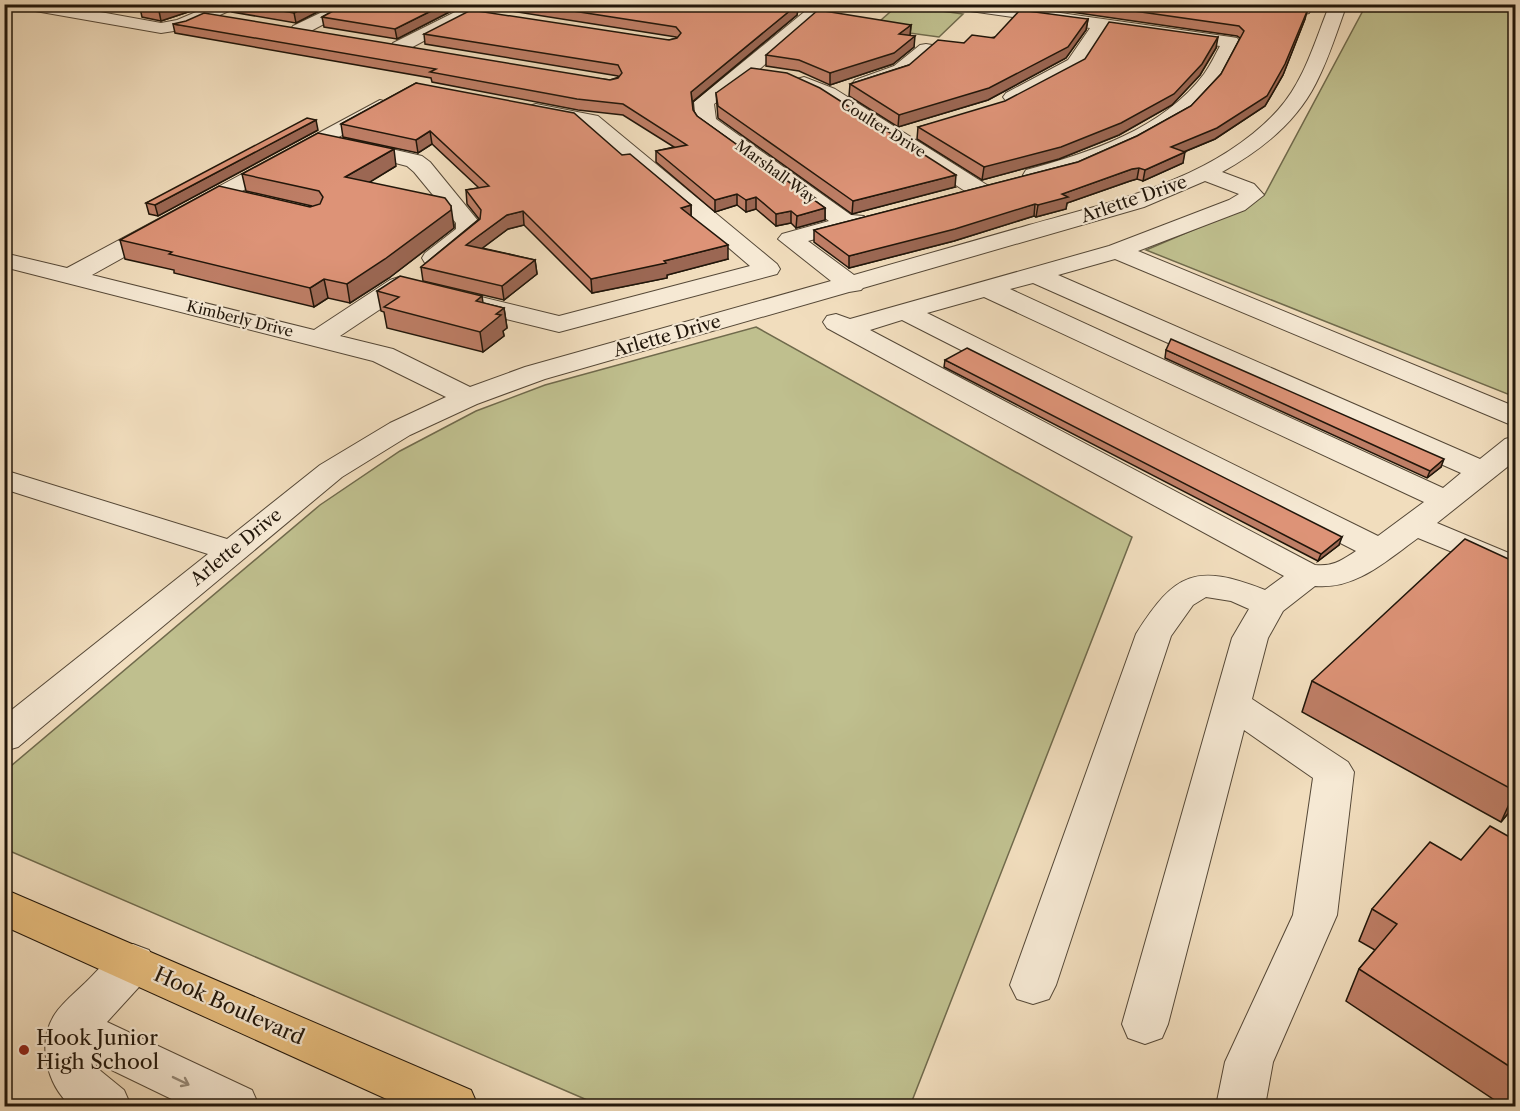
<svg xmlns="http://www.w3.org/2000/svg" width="1520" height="1111" font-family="'Libre Caslon Text',serif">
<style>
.green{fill:#bfbf8e;stroke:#706a4c;stroke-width:1.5}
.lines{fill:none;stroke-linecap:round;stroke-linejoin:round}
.minor-casing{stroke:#554837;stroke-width:2}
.major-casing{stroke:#21160a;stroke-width:2}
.minor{fill:#f6e9d4;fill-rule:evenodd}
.major{fill:#e8be7e;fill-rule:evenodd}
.wall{fill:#be7e66;stroke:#21160a;stroke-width:1.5}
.shaded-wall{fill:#9b6753;stroke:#21160a;stroke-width:1.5}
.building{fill:#dd9377;stroke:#21160a;stroke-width:1.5}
.oneway{stroke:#968a79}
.poi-dot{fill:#8f2418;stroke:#f6e9d4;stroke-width:2}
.labels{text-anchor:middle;stroke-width:4.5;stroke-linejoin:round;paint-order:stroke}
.far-street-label{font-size:15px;fill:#21160a;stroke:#f6e9d4}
.street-label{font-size:18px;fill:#21160a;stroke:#f6e9d4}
.near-street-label{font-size:21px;fill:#21160a;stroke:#f6e9d4}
.near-poi-label{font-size:21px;fill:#21160a;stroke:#f6e9d4;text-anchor:start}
</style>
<rect width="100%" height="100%" fill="#f1ddbd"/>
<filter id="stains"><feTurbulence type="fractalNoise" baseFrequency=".00333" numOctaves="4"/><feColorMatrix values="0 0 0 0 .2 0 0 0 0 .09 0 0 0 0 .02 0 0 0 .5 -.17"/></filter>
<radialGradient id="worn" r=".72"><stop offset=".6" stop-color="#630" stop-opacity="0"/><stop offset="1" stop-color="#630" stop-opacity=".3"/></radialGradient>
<g class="green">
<path d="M898,5L963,14L939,37L872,28Z"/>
<path d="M1366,5H1515V397L1146,250L1242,209L1265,194Z"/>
<path d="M756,327L1132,537L910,1106H601L5,849V771L320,505L400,451L476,411L545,385Z"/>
</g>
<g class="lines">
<defs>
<g id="minor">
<path d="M16,4H56L161,23L177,20L215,4H238L236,8L187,29L161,33L24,9Z"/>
<path d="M339,4H362L305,34H293L290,30L293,26Z"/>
<path d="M471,4H493L405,51H393L390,47L393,43Z"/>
<path d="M814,4H833L753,75L714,104L716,119L851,215L864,216L868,221L864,226L808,241L854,275C912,258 971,242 1029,225C1115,201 1215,179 1278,110C1305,80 1315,40 1330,4H1347C1337,31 1329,58 1316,83C1296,123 1260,151 1222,172L1254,184L1264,195L1245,210L1138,251L1516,407V427L1115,259L1058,275L1480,459L1505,439L1516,436V460L1437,523L1516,556V578L1418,538C1387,560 1356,590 1315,586L1283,611L1268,638L1252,699L1348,762L1354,772L1337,915L1273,1062L1265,1106H1216L1225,1062L1293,915L1313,778L1244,730L1168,1024L1162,1038L1145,1044L1128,1038L1122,1024L1232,638L1249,609L1231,601L1206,597L1193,605L1171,636L1056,985L1049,999L1033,1004L1017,999L1010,985L1136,634C1175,572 1196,563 1265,590L1284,576L838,334L827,328L823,322L827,316L836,314L850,319L1109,246L1229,200L1239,194L1205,181L1144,207L863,288L861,290L849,292L545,379L477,404L410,435L342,477L18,747L4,751V716L208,554L4,489V470L227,539L320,465L390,423L446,397L373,361L4,267V253L67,268L380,100L387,102L390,106L387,110L92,275L314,330L390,280L399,277L559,316L750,266L585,125L529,114L526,110L529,106L536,104L598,116L777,264L780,269L777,274L559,332L403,294L340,336L393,349L470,387L525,367L831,281L778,239L782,234L829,221L699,125L696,121L694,102ZM1033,283L1461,473L1443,488L1010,289ZM984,297L1424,502L1378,536L927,313ZM902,320L1356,551C1342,560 1333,567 1315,565L870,330Z"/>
<path d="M948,4H996L1231,37L1237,38L1240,42C1233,55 1227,70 1217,82C1175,138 1100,165 1034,182L1026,180L1023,175L1026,170C1089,153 1163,129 1204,74C1210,66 1215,55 1220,46L1106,30L1082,68L1013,103L1006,101L1003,97L1006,93L1068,60L1090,28L956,9Z"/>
<path d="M1226,4H1313L1309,13L1296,16L1234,9Z"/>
<path d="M926,44L932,45L935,49L908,74L862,90L855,88L852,84L855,80L894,66L920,45Z"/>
<path d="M804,77L835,89L987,185L990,190L987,195L979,197L971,195L821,97L797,87L794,83L797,79Z"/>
<path d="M352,140L422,156L430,162L479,222L480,231L476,236C461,248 446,268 425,263L422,258L425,253L456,229V223L414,172L407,166L345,150L342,146L345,142Z"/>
<path d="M133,944L149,950L156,963L149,976L107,1022L252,1090L259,1106H186L95,1062L97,1068L124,1090L131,1106H71C47,1085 36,1043 55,1014C63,1002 77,991 87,981C102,966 113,951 133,944Z"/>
</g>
<path id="major" d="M4,889L471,1090L478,1106H402L4,926Z"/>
</defs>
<use href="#minor" class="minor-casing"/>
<use href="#major" class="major-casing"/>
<use href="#minor" class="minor"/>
<use href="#major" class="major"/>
</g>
<g class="wall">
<path d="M212,4L161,21L142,17L140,8Z"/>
<path d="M230,4H333L296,23L232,12Z"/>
<path d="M346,4H465L397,39L324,27L322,17Z"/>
<path d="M491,4H712L724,7L728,4H799L797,15L693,102V110L697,116L825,208V220L796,228L791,223L776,226L756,209L746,212L737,205L715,212L656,162V151L674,147L623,115L578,110L432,82L431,78L175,33L173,24L610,80L619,77L618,76L425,44L424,34L669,40L678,38L676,37L492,8Z"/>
<path d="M1016,4H1264L1305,19L1283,75L1265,106L1215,139L1184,152L1183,163L1143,181L1137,179L1130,181L1067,203L1066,209L1036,217L1034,216L954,241L849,268L814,242V230L1078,162L1137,136L1191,106L1221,74L1240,38L1237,36Z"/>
<path d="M1088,19L1086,30L1066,58L988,100L898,127L849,96L850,84L909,65L964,43Z"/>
<path d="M911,25L910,36L914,47L893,64L830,85L799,71L766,66V55Z"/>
<path d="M1216,48L1200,75L1172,105L1119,135L1059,159L982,180L917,139L918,127Z"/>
<path d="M416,83L622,155L691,205V216L728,259L667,275V278L592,293L524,225L508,229L482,248L535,260L537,274L504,300L423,281L421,267L479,219L467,204L466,190L479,188L432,144L418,153L343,137L341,124Z"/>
<path d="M716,93L955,187L852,214L718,118Z"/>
<path d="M318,130L158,216L149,214L146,203Z"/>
<path d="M396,166L369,182L454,224V228L389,278L350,303L328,298L314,307L174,273V270L125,259L120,240L312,206L246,191L242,174Z"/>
<path d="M377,291L483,303L504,308L507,328L503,331L504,336L483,352L387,328L384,312L381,311Z"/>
<path d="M1166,350L1441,467L1427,478L1165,358Z"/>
<path d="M945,360L1339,545L1318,561L944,367Z"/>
<path d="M1515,562V805L1501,822L1302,712L1312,681Z"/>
<path d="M1515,840V1107H1505L1346,1001L1359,969L1375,950L1359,941L1372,909L1461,860Z"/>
</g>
<g class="shaded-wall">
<path d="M180,4H212L161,21L159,11Z"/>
<path d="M311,4H333L296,23L294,13Z"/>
<path d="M445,4H465L397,39L395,29Z"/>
<path d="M798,4H799L797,15L692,102L691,92Z"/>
<path d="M1308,9L1305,19L1283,75L1265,106L1215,139L1169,158L1171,147Z"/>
<path d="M1088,19L1086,30L1066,58L988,100L898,127L899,115Z"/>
<path d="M911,25L910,35L899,45V34Z"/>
<path d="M915,36L914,47L893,64L830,85V73Z"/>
<path d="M1218,37L1216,48L1200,75L1172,105L1119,135L1059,159L982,180L984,167Z"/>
<path d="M316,120L318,130L158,216L155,205Z"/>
<path d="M430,131L432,144L418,153L416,140Z"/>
<path d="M394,149L396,166L349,195L345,177Z"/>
<path d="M1185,152L1183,163L1143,181L1145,170Z"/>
<path d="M1139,168L1137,179L1130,181L1067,203L1066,209L1036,217L1038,205L1062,194L1132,169Z"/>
<path d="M956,175L955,187L852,214L853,201Z"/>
<path d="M737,194V205L715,212V200Z"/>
<path d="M756,197V209L746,212V200Z"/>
<path d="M1035,204L1034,216L954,241L849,268V256Z"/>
<path d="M691,205V219L681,208Z"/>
<path d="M451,206L454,228L389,278L350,303L347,284Z"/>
<path d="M825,208V220L796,228L797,216Z"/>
<path d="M523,211L524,225L508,229L468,259L466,245L507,215Z"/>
<path d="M791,211V223L776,226V214Z"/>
<path d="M728,245V259L667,275V278L592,293L591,279Z"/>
<path d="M535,260L537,274L504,300L502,286Z"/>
<path d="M324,279L328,298L314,307L310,288Z"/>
<path d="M482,296L485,316L476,301Z"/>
<path d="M504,308L507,328L503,331L504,336L483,352L480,332L496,314Z"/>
<path d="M1444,459L1441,467L1427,478L1430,471Z"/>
<path d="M1342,537L1339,545L1318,561L1321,554Z"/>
<path d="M1515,791V805L1501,822Z"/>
</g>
<g class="building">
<path d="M147,4H180L159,11L140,8Z"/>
<path d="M241,4H311L294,13Z"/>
<path d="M346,4H445L395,29L322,17Z"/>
<path d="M528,4H712L724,7L728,4H798L691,92L693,110L697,116L825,208L797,216L791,211L776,214L756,197L746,200L737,194L715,200L656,151L687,145L623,104L577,99L430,72L436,69L173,24L186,21L204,13L610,80L618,78L622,73L618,65L424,34L471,10L669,40L677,38L681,33L676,27Z"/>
<path d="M1085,4H1264L1308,9L1285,64L1267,96L1217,128L1171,147L1185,152L1145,170L1139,168L1132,169L1062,194L1068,197L1038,205L1035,204L955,229L849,256L814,230L1078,162L1137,136L1191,106L1221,74L1244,31L1239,26Z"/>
<path d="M818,10L911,25L899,34L915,36L894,53L830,73L799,60L766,55Z"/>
<path d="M1020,10L1088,19L1068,47L989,88L899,115L850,84L909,65L938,40L964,43L972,35L994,38Z"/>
<path d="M1109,22L1218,37L1202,64L1174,94L1121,123L1061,147L984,167L918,127L1005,101L1085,59Z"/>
<path d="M751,68L787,73L820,88L956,175L853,201L718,106L716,93Z"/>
<path d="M416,83L574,113L622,155L630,154L691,205L681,208L728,245L664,261L666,263L591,279L523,211L507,215L466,245L535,260L502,286L421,267L480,219L481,210L466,190L489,186L430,131L416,140L341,124Z"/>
<path d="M307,118L316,120L155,205L146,203Z"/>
<path d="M318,133L394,149L345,177L445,198L451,206V210L385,259L347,284L324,279L310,288L169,254L172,252L120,240L219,186L310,207L320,204L323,197L319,191L242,174Z"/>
<path d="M400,276L482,296L476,301L504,308L496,314L501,315L480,332L384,307L399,297L377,291Z"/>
<path d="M1171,339L1444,459L1430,471L1166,350Z"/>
<path d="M967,348L1342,537L1321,554L945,360Z"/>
<path d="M1465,539L1515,562V791L1312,681Z"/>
<path d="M1490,826L1515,840V1070L1359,969L1397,924L1372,909L1430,842L1461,860Z"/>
</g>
<defs><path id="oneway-shaft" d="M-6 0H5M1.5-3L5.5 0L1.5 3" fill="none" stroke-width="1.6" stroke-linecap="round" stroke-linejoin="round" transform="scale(1.5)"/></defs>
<use class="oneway" href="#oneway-shaft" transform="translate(181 1081) rotate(26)"/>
<circle class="poi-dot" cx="24" cy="1050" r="6"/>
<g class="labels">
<g class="far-street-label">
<text transform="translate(883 128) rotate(32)" y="5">Coulter Drive</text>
<text transform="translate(776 172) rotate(36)" y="5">Marshall Way</text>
<text transform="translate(240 319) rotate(14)" y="5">Kimberly Drive</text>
</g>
<g class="street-label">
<text transform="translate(1134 199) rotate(-19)" y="6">Arlette Drive</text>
<text transform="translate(667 336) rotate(-16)" y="6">Arlette Drive</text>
<text transform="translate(236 547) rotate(-39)" y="6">Arlette Drive</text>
</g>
<g class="near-street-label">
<text transform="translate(229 1006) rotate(24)" y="7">Hook Boulevard</text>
</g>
<g class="near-poi-label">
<text x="36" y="1045">Hook Junior<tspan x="36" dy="24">High School</tspan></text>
</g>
</g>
<rect width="1520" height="1111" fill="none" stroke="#f1ddbd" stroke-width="24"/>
<rect x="6" y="6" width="1508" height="1099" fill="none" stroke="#21160a" stroke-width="3"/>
<rect x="12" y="12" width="1496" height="1087" fill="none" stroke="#21160a" stroke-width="1.5"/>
<rect width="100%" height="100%" filter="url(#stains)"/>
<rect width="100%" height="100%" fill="url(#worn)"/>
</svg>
